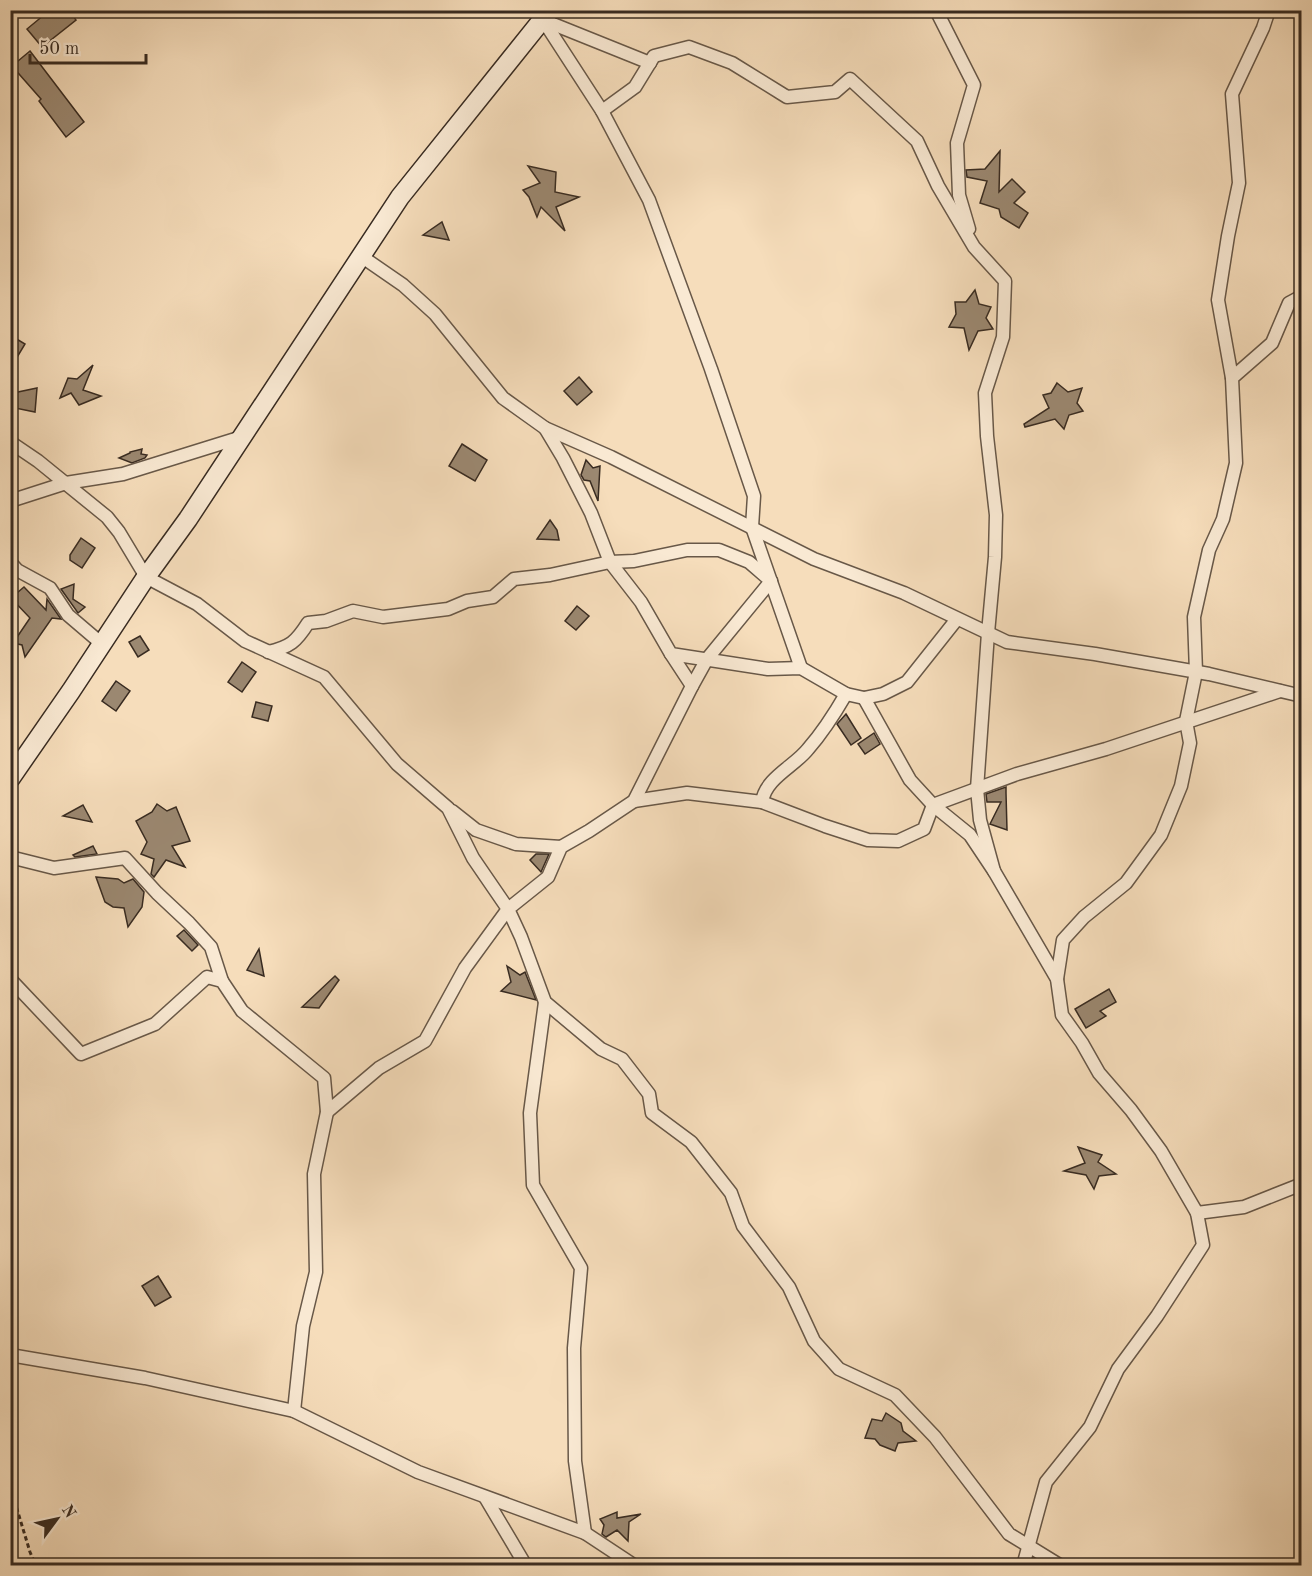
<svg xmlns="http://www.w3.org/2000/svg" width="1312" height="1576" font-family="'Old Standard TT',serif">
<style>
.building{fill:#9b8871;stroke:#382b21;stroke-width:1.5}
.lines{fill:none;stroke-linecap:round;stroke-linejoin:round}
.street-casing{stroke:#685848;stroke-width:15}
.secondary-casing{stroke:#382b21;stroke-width:21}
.path{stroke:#382b21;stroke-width:3;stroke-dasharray:4.5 3;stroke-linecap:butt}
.street{stroke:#f9e9d3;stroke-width:12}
.secondary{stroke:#f9e9d3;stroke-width:18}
</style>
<rect width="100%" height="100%" fill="#f6ddbb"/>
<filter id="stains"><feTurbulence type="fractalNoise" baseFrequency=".00333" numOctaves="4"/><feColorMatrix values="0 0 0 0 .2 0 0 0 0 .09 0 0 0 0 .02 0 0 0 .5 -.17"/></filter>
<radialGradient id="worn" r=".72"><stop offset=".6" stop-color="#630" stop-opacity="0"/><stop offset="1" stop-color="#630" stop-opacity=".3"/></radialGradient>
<g class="building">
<path d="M50,10H69L76,20L42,47L27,29Z"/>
<path d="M30,51L84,122L66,137L39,101L41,99L12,66Z"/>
<path d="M1000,151L999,192L1012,179L1025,192L1014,203L1028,213L1019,228L1001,217L999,209L980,203L987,181L967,177L966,170L985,169Z"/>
<path d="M528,166L556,172L555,192L579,197L556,207L565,231L541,207L537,217L529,197L523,190L540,183Z"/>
<path d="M442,222L449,240L423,235Z"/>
<path d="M975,290L979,304L991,307L986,318L993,329L978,331L969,350L964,328L949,327L956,314L955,302H966Z"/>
<path d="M10,335L25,344L10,369Z"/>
<path d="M93,365L83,390L101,396L79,405L71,393L60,398L68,378L77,379Z"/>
<path d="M579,377L592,392L577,405L564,391Z"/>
<path d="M1057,383L1068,392L1082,388L1077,403L1083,411L1069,415L1064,429L1055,419L1025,427L1024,424L1049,408L1043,395L1051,393Z"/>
<path d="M37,388L35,412L10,407V400L18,392Z"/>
<path d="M462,444L487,460L475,481L449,466Z"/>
<path d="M142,449L141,454L147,455L145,458L132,463L119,458L130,453V452Z"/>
<path d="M586,460L593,468L600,466L598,501L590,481L584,480L581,475Z"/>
<path d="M550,520L557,530L559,540L537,539Z"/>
<path d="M81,538L95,548L82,568L70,560V555Z"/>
<path d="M74,584L73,599L85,607L78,613L61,589Z"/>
<path d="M24,587L46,610L47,599L61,619L52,618L25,657L22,645L13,643L30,618L11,598Z"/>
<path d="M577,606L589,616L576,630L565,621Z"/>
<path d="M140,636L149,650L138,657L129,642Z"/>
<path d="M242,662L256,672L242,692L228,682Z"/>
<path d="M116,681L130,691L116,711L102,701Z"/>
<path d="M256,702L272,706L268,721L252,717Z"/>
<path d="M846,714L861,738L851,745L837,724Z"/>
<path d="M874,733L880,744L865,754L858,744Z"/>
<path d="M1006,787V793L1007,830L990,824L1001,802H987L986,794Z"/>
<path d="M157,804L167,811L176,807L190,841L172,846L185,867L166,860L154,877L151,874L154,859L141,854L147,842L136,821L152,812Z"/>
<path d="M83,805L92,822L63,816Z"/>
<path d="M93,846L97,854L75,857L73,855Z"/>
<path d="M536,854H549L541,872L530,860Z"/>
<path d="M96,877L118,879L124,883L133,879L144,892L142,907L128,927L124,908L113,907L105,902Z"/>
<path d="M184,930L198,945L192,951L177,936Z"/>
<path d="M259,949L264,976L247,970Z"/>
<path d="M507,966L520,975L525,972L536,1000L501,991L511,982Z"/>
<path d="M335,976L339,980L319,1008L302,1007Z"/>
<path d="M1109,989L1116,1002L1100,1011L1106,1016L1086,1028L1075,1009Z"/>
<path d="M1078,1147L1102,1155L1098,1162L1116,1174L1099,1176L1094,1189L1086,1175L1064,1171L1085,1163Z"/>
<path d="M158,1276L171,1297L155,1306L142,1286Z"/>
<path d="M886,1413L901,1423L903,1431L916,1441L898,1443L895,1451L880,1445L875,1439L865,1438L872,1419L882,1421Z"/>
<path d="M617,1512V1518L641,1514L629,1522L628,1541L617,1530L606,1537L602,1534L604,1525L600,1519Z"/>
</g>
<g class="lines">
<defs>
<g id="street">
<path d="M936,10L974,85L957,143L959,195L969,229"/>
<path d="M543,20L602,111L649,200L711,369L754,496L752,527L801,668"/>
<path d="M543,20L650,63"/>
<path d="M602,111L635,87L654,56L689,47L732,63L787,97L835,92L850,79L917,141L938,186L974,247L1005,281L1003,337L985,393L987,436L996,515L995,557L988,633L977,789L980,820L994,871"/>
<path d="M361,256L403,285L435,314L503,398L545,428L611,457L814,559L904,593L1007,642L1095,654L1209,674L1302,696"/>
<path d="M1232,378L1218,300L1228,236L1239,183L1232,94L1263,28L1269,10"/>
<path d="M545,428L563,458L591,513L610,562L641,602L671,654L768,669L801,668L846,694L864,698L883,694L907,682L957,619"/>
<path d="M10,442L38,461L107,517L119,532L146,577L197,604L245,641L324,677L397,764L448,808L473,858L508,909L465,968L425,1041L379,1068L327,1112"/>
<path d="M10,501L66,483L123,474L242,437"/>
<path d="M10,562L17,570L50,588L68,615L102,644"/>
<path d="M268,652C290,647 296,642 308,623L326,621L353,611L383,617L448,609L467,601L493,597L514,579L550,575L610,562L634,561L687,550H719L749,562L771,581L707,659L692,686"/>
<path d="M671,654L692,686L634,801L589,831L561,847L548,877L508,909L521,937L545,1002L601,1049L622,1059L649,1094L652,1113L691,1142L731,1193L743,1226L789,1287L814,1341L839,1369L895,1395L935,1437L1009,1534L1061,1566"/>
<path d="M864,698L910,780L933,805L970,835L994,871L1057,979L1062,1015L1082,1043L1099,1073L1131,1110L1161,1151L1197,1213L1244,1207L1302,1184"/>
<path d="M634,801L687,793L762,802L825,826L868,840L898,841L924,829L933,805L1017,774L1106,749L1280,691"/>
<path d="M762,802C765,778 795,766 808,749C823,732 835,713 846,694"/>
<path d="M452,811L476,830L516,844L561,847"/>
<path d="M10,857L54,868L125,858L157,893L189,923L211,947L222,981"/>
<path d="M10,979L81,1054L155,1024L207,977L222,981L242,1011L324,1078L327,1112L314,1174L316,1272L303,1326L294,1411"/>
<path d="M1057,979L1063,940L1084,917L1126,883L1161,835L1181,786L1190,743L1186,721L1196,672L1194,617L1209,550L1223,519L1236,463L1232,378L1272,343L1289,303L1302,296"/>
<path d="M545,1002L530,1113L533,1185L581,1268L574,1348L575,1461L585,1533"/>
<path d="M10,1355L145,1378L294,1411L418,1472L585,1533L635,1566"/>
<path d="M485,1497L526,1566"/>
<path d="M1023,1566L1046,1482L1090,1427L1118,1369L1157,1316L1203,1245L1197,1213"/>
</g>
<path id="secondary" d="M10,779L71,691L146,577L188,519L400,197L550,10"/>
</defs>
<use href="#street" class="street-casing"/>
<use href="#secondary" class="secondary-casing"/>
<path class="path" d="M10,1486L30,1552L36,1566"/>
<use href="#street" class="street"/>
<use href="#secondary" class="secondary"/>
</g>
<rect width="1312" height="1576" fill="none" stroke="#f6ddbb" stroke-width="36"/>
<rect x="12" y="12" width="1288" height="1552" fill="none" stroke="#382b21" stroke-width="3"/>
<rect x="18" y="18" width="1276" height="1540" fill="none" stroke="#382b21" stroke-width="1.5"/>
<g transform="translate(57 1519) rotate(57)" stroke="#f9e9d3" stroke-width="4.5" paint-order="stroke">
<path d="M0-4.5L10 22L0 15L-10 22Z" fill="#382b21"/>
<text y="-9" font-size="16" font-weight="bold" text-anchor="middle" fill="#382b21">N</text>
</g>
<path d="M30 54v9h116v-9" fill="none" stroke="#382b21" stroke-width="3"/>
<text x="39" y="54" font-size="18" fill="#382b21" stroke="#f9e9d3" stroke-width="4.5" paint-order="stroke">50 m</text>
<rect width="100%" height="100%" filter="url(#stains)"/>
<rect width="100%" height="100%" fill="url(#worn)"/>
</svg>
